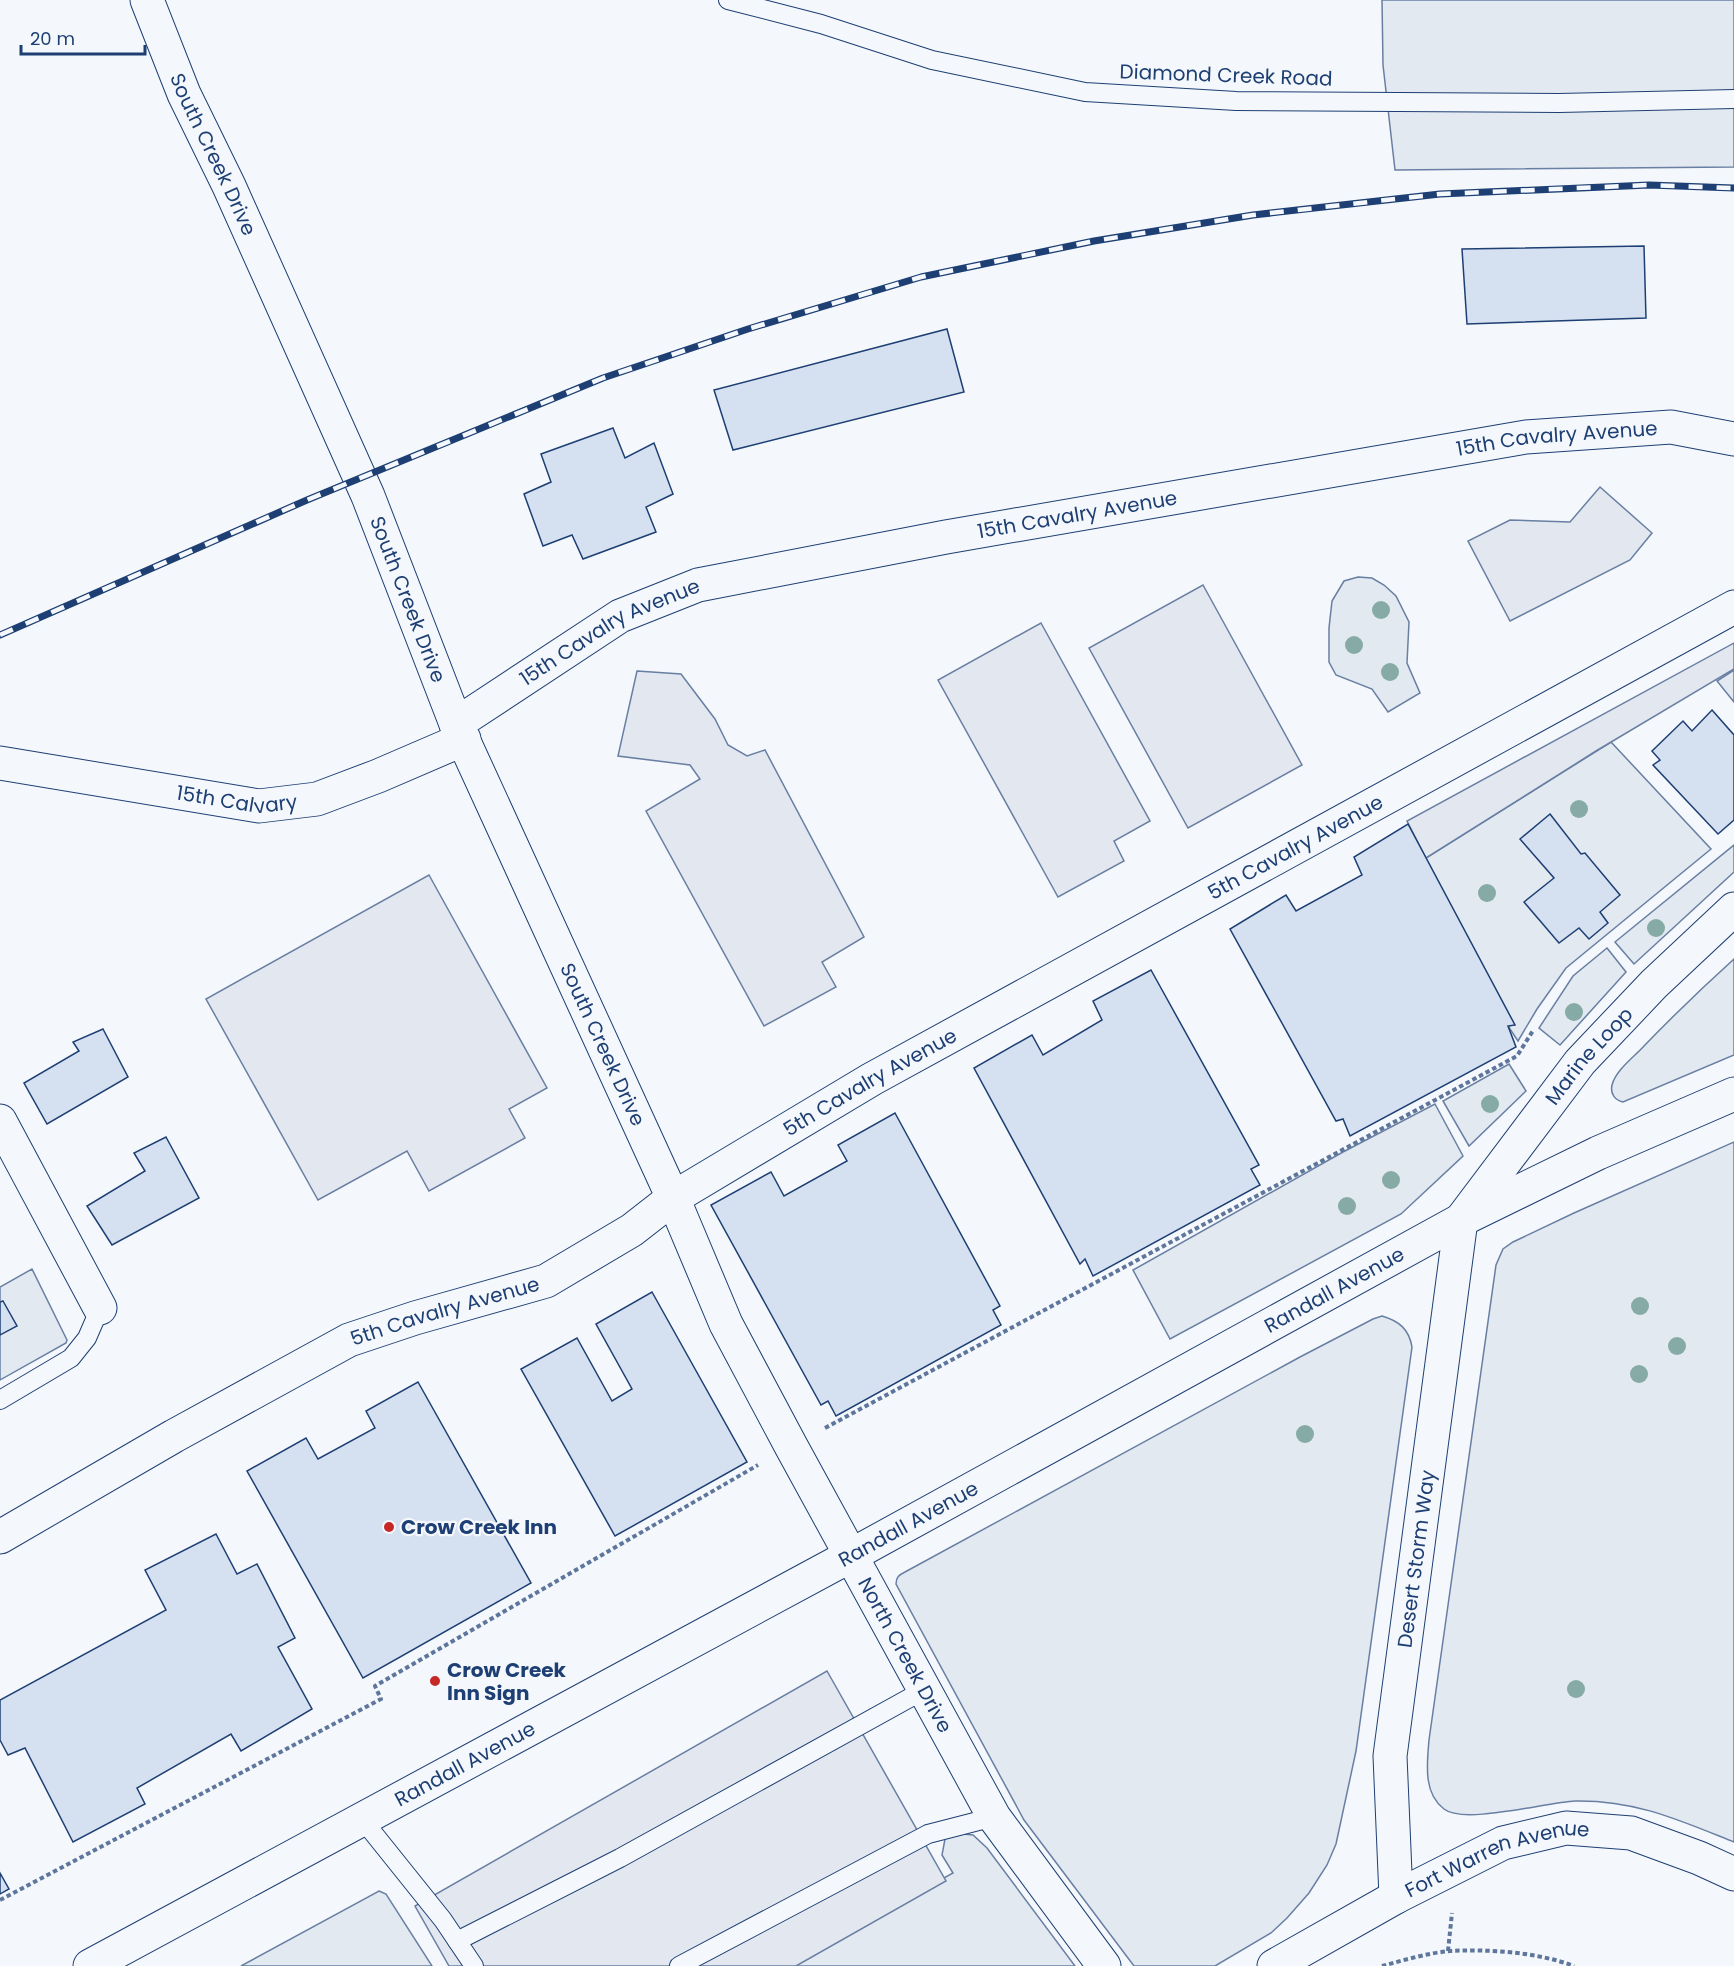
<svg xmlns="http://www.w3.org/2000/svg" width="1734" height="1966" font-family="Poppins,sans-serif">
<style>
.green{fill:#e3e9f0;stroke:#687fa3;stroke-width:1.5}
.parking{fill:#e3e8f0;stroke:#687fa3;stroke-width:1.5}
.building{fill:#d5e0f0;stroke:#1d3f73;stroke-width:1.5}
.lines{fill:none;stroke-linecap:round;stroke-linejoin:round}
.lane-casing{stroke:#1d3f73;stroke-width:20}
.street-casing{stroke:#1d3f73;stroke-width:35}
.secondary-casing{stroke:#1d3f73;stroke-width:35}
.path{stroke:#5e769c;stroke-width:4;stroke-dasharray:4.5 3;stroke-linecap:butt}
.lane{stroke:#f4f7fb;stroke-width:18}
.street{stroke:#f4f7fb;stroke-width:33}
.secondary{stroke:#f4f7fb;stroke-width:33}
.rail-casing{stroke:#1d3f73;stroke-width:7}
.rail{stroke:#f4f7fb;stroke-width:4.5;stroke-dasharray:14;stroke-linecap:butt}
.tree{fill:#86aba6}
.poi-dot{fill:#c62828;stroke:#f4f7fb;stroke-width:2}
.labels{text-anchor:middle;stroke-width:4.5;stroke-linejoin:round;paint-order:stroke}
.street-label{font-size:20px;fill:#1d3f73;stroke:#f4f7fb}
.poi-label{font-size:20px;font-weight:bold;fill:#1d3f73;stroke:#f4f7fb;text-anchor:start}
</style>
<rect width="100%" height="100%" fill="#f4f7fb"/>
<g class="green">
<path d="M1382,0H1734V167L1395,170L1383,65Z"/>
<path d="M1358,577L1372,578L1384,585L1396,596L1409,622L1407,663L1420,693L1388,712L1372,689L1336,675L1329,662V628L1332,601L1344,581Z"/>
<path d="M1734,670V702L1717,681Z"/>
<path d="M1611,742L1711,849L1566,968L1537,1009L1518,1041L1508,1026L1514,1025L1426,858Z"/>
<path d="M1734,845V872L1634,964L1615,942Z"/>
<path d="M1607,948L1626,972L1560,1045L1539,1028L1573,976Z"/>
<path d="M1734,959V1055L1623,1102C1615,1100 1610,1094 1612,1085C1616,1070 1634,1057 1644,1046C1673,1016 1703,987 1734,959Z"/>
<path d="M1509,1064L1526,1091L1469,1146L1443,1101Z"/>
<path d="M1435,1104L1463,1156L1401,1214L1170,1339L1133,1270L1343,1152Z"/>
<path d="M1734,1142V1842C1679,1820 1636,1800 1575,1801C1547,1802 1464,1825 1444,1809C1423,1793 1427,1764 1429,1740L1496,1265L1503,1249L1513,1242L1574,1213Z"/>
<path d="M32,1269L67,1340L66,1343L0,1380V1287Z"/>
<path d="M1382,1316C1399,1321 1409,1329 1412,1347L1356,1751L1336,1844L1327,1865L1309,1893L1287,1918L1271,1933L1215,1966H1134L1024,1820L896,1584C896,1577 899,1575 905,1572L1300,1357L1373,1319Z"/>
<path d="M953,1833L973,1835L987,1848L1075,1966H786L953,1873L942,1855L945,1839Z"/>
<path d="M379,1891L386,1894L432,1966H241Z"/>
</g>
<g class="parking">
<path d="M1600,487L1652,533L1630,560L1510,621L1468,541L1510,520L1570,522Z"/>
<path d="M1203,585L1302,765L1188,828L1089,648Z"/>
<path d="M1041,623L1150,821L1114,841L1124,861L1058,897L938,680Z"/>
<path d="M1734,643V669L1596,751L1426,858L1407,821Z"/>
<path d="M637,671L681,674L715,719L728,745L747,756L765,750L864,937L822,962L836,987L764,1026L646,811L700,779L690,765L618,756Z"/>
<path d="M429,875L547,1088L509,1109L525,1138L429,1191L407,1151L318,1200L206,999Z"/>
<path d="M827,1671L946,1881L796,1966H449L415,1906Z"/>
</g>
<g class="building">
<path d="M1644,246L1646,318L1467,324L1462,249Z"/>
<path d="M947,329L964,392L733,450L714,390Z"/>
<path d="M613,428L625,458L654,443L673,494L646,507L656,532L583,559L572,535L543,546L524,494L551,482L541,454Z"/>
<path d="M1712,710L1734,735V820L1718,834L1653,765L1660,760L1652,751L1683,721L1692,731Z"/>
<path d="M1550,814L1581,854L1585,853L1620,895L1600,912L1608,923L1589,939L1579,928L1559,943L1524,902L1554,878L1520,839Z"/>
<path d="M1408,824L1515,1025L1508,1026L1516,1047L1350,1136L1343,1119L1336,1121L1230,929L1286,895L1296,911L1362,875L1354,857Z"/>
<path d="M1151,970L1259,1165L1251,1169L1260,1185L1093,1276L1085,1259L1080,1264L974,1068L1032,1035L1043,1055L1102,1020L1093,1001Z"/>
<path d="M103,1029L128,1077L47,1124L24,1083L79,1051L73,1042Z"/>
<path d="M895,1113L1000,1306L993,1310L1001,1325L836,1416L828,1401L821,1405L711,1205L771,1172L784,1196L847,1161L838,1145Z"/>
<path d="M166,1137L199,1198L112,1245L87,1206L145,1171L134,1153Z"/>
<path d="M652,1292L747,1462L615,1536L521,1369L577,1338L612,1401L632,1389L596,1324Z"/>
<path d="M3,1301L17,1326L0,1335V1302Z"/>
<path d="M418,1382L531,1583L363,1678L247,1471L306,1438L318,1459L375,1428L366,1411Z"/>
<path d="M216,1534L237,1574L257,1564L295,1638L278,1647L312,1709L241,1751L231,1734L137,1788L145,1804L73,1842L25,1748L8,1755L0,1740V1700L166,1610L145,1570Z"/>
<path d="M0,1873L9,1889L0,1894Z"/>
</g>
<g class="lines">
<defs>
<g id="lane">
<path d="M728,0L821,24L932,60L1085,92L1236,101L1559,103L1734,99"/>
<path d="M0,1400L71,1358L87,1338L100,1308"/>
<path d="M362,1819L443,1920L474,1966"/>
<path d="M457,1941L620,1858L924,1690"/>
<path d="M679,1966L928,1834L994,1817"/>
</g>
<g id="street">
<path id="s1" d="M147,0L184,94L229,186L368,496L456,724L673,1198L726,1324L791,1446L994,1817L1104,1966"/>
<path id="s2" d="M456,724L620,616L698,585L946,537L1526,437L1671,427L1734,439"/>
<path id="s3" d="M0,763L259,806L317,799L378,776L464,739"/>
<path d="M0,1121L100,1308"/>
<path id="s4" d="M0,1537L174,1436L349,1340L415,1318L546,1281L632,1230L673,1198L872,1079L1734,607"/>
<path id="s5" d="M1396,1897L1390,1756L1461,1220L1580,1062L1654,984L1734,909"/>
<path id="s6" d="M1274,1966L1396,1897L1503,1843L1566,1828L1631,1833L1699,1858L1734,1874"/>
</g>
<g id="secondary">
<path id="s7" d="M90,1966L850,1556L1461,1220L1598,1153L1734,1094"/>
</g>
</defs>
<use href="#lane" class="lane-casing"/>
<use href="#street" class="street-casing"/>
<use href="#secondary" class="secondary-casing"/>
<g class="path">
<path d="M825,1428L1517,1056L1534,1029"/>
<path d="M0,1900L381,1699L375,1686L758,1465"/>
<path d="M1448,1951L1452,1913"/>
<path d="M1382,1966C1404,1960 1428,1953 1450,1951C1490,1949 1536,1952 1574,1966"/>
</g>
<use href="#lane" class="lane"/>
<use href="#street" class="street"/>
<use href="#secondary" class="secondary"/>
<defs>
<path id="rail" d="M0,635L307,500L603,378L748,329L921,277L1094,241L1253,215L1440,194L1649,185L1734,188"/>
</defs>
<use href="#rail" class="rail-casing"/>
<use href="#rail" class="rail"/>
</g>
<g class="tree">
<circle cx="1381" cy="610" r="9"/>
<circle cx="1354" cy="645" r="9"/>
<circle cx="1390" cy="672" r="9"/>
<circle cx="1579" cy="809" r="9"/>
<circle cx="1487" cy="893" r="9"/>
<circle cx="1656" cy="928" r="9"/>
<circle cx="1574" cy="1012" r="9"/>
<circle cx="1490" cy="1104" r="9"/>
<circle cx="1391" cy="1180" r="9"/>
<circle cx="1347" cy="1206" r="9"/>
<circle cx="1640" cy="1306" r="9"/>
<circle cx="1677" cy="1346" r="9"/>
<circle cx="1639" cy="1374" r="9"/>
<circle cx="1305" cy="1434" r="9"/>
<circle cx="1576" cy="1689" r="9"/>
</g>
<g class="poi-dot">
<circle cx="389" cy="1527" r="6"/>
<circle cx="435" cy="1681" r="6"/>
</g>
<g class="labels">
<g class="street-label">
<text transform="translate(1226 75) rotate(2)" y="7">Diamond Creek Road</text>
<text dy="7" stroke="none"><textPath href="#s1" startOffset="168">South Creek Drive</textPath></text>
<text dy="7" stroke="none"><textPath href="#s2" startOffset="1152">15th Cavalry Avenue</textPath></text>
<text dy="7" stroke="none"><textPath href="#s2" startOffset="666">15th Cavalry Avenue</textPath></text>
<text dy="7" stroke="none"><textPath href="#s1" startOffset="654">South Creek Drive</textPath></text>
<text dy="7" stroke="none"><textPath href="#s2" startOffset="180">15th Cavalry Avenue</textPath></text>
<text dy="7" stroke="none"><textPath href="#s3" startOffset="240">15th Calvary</textPath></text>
<text dy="7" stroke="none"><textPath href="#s4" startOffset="1473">5th Cavalry Avenue</textPath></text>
<text dy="7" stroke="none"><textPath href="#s1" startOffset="1140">South Creek Drive</textPath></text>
<text dy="7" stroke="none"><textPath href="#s5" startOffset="890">Marine Loop</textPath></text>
<text dy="7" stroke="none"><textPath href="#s4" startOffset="987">5th Cavalry Avenue</textPath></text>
<text dy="7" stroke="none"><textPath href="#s7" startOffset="1416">Randall Avenue</textPath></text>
<text dy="7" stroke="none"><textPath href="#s4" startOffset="501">5th Cavalry Avenue</textPath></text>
<text dy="7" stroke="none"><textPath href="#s7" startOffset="930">Randall Avenue</textPath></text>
<text dy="7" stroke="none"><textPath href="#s5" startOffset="340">Desert Storm Way</textPath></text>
<text dy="7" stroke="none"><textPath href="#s1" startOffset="1822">North Creek Drive</textPath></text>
<text dy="7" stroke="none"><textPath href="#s7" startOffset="426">Randall Avenue</textPath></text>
<text dy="7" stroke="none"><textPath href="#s6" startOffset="250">Fort Warren Avenue</textPath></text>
</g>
<g class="poi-label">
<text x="401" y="1534">Crow Creek Inn</text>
<text x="447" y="1677">Crow Creek<tspan x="447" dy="23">Inn Sign</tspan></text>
</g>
</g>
<path d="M21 45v9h124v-9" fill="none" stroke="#1d3f73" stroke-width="3"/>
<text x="30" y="45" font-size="18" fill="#1d3f73" stroke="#f4f7fb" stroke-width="4.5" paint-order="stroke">20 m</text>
</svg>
